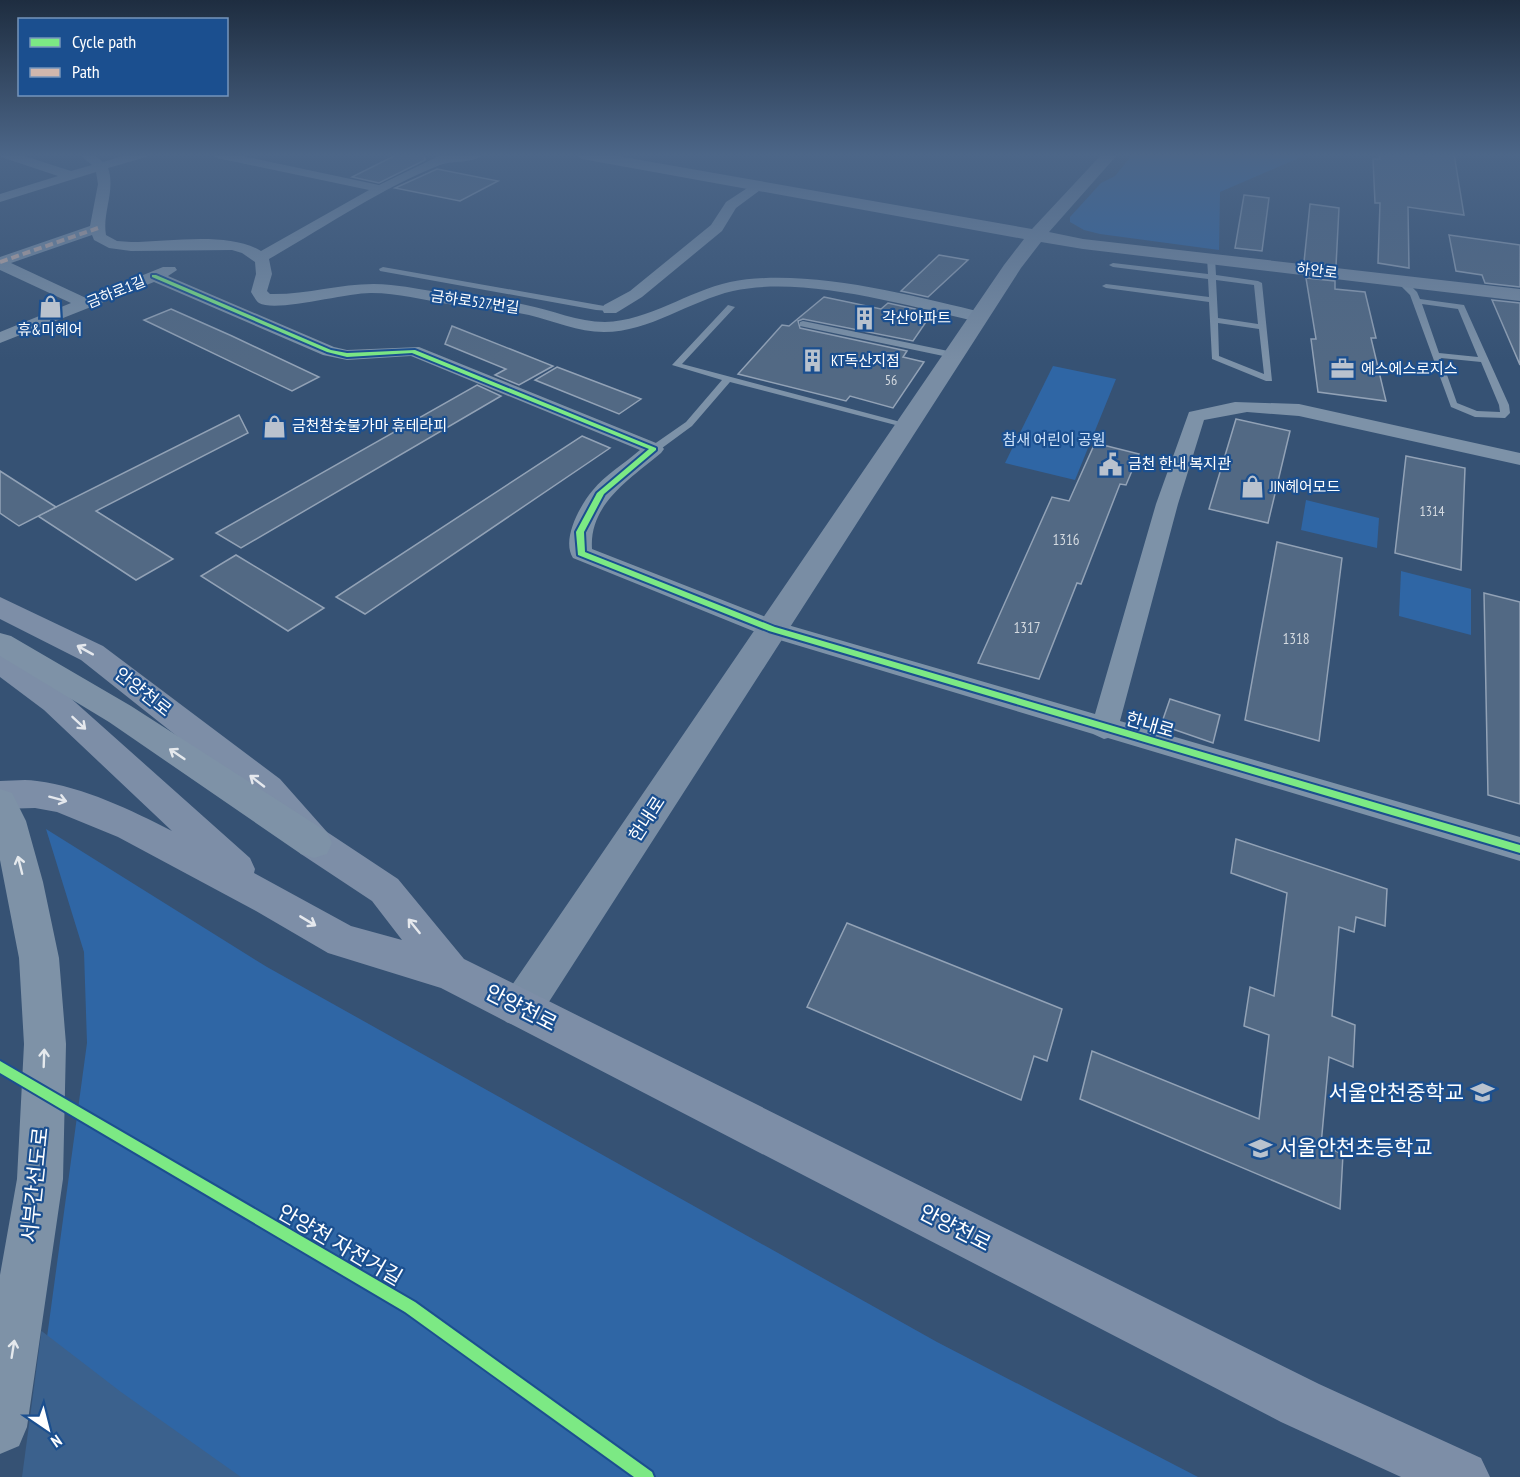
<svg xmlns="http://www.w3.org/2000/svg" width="1520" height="1477" font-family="'PT Sans Narrow','Noto Sans KR',sans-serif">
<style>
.green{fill:#2f66a5}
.water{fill:#3b618d}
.pier{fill:#365274}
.building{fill:#526984;stroke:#92a2b6;stroke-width:1.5}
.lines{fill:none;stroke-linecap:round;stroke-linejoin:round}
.lane{fill:#7d92a8;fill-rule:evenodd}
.street{fill:#7d92a8;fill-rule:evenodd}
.secondary{fill:#798da4;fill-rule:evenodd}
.primary{fill:#7d8ea7;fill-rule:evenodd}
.highway{fill:#7e92a7;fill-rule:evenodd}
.quiet{stroke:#d1b7ad;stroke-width:4;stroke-dasharray:8 4;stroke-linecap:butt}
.cycleway-casing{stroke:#1b4f8f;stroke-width:4}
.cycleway{fill:#7ce984;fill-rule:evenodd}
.oneway{stroke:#e5e8ed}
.oneway2{stroke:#e5e9ed}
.labels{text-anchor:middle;stroke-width:4.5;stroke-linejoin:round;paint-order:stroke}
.far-number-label{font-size:14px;fill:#d4dae0}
.far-street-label{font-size:15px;fill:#fff;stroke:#1b4f8f}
.far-poi-label{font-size:15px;fill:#fff;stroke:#1b4f8f;text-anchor:start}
.far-park-label{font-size:15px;fill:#cfe3fa;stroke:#1b4f8f}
.number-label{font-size:15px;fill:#d4dae0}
.street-label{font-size:18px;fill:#fff;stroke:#1b4f8f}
.near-street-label{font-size:21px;fill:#fff;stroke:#1b4f8f}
.near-poi-label{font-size:21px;fill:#fff;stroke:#1b4f8f;text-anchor:end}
</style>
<rect width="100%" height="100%" fill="#365274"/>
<g class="green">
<path d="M1133,154H1308L1220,192L1219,250L1100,234L1084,230L1070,222V217L1101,183L1115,176Z"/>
<path d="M1053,366L1116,379L1075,480L1005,463Z"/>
<path d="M1306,500L1379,518L1377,548L1301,530Z"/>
<path d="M1401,571L1471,589V635L1399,616Z"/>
<path d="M46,829L267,967L937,1342L1198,1477H28L87,1043L84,952Z"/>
</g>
<path class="water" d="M0,1299L121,1392L241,1477H0Z"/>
<path class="pier" d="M0,1296L42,1327L22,1477H0Z"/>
<g class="building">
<path d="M398,154H424L425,160L379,183L352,177Z"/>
<path d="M1379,154H1454L1464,215L1408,207L1409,268L1378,263L1380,203H1375L1373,159H1380Z"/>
<path d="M437,169L498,181L460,201L395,188Z"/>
<path d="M1244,195L1269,198L1262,251L1235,248Z"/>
<path d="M1310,204L1339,208L1336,266L1304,262Z"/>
<path d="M1449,235L1520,245V287L1485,283L1482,275L1456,271Z"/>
<path d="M939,255L968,260L928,297L901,291Z"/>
<path d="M1306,278L1335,281V289L1365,292L1376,338H1371L1386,401L1318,392L1311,339H1316Z"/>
<path d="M824,297L881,309L888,303L915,309L909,315L928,319L913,341L803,319L798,321L800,328L907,351L903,357L924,362L893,408L850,396L846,401L738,374L782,325L789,326Z"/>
<path d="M1492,300L1520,303V365Z"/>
<path d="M171,309L232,336L319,377L292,391L144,320Z"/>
<path d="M452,326L553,366L519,385L495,375L506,369L445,344Z"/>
<path d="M557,367L641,399L619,414L535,380Z"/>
<path d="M477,385L501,396L241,548L216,533Z"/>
<path d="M239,415L248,433L96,511L173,559L136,580L38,516Z"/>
<path d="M1236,419L1290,431L1268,523L1209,509Z"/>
<path d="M582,436L610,448L365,614L336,597Z"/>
<path d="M1095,443L1139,454L1126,485L1120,484L1081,584L1077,583L1039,679L978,663L1052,497L1069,501Z"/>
<path d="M1406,456L1465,468L1461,570L1395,553Z"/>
<path d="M0,471L56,507L19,526L0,513Z"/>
<path d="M1277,542L1342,558L1319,741L1245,720Z"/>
<path d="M236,555L324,608L288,631L201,576Z"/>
<path d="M1484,593L1520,602V804L1488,795Z"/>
<path d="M1170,699L1220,715L1213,743L1161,725Z"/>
<path d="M1236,839L1387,889L1385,926L1356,917L1354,932L1339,927L1332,1016L1355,1025L1353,1067L1329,1057L1321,1145L1343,1154L1340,1209L1080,1099L1092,1051L1259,1119L1269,1035L1244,1026L1250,987L1274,996L1287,893L1231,873Z"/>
<path d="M847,923L1062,1009L1047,1061L1034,1056L1021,1100L807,1007Z"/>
</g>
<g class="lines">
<g class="lane">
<path d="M1211,256L1215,258L1216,275L1258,281L1262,283L1272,381H1266L1212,359L1209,302L1106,288L1102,286L1106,284L1209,297L1208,279L1113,267L1109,265L1113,263L1208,274L1207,258ZM1216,280L1254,285L1258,324L1218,318ZM1218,323L1259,329L1264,374L1219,356Z"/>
<path d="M383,267L610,307L614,309L610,311L596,310L380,271L379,269Z"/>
<path d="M1399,280H1405L1417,292L1420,299L1464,305L1509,405L1510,413L1505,418L1475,417L1451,407L1410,295L1399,284ZM1422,304L1458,309L1478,357L1439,353ZM1441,358L1481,362L1499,405L1500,412L1477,411L1457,403Z"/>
<path d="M728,305L735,307L682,364L912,425L907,428L730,382L692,426L658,451H650V447L686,422L722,380L672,365Z"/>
<path d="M803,321L953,352L957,355L953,358L800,326V322Z"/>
</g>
<g class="street">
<path d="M0,154H18L71,171L92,165L79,154H93L103,162L129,154H147L146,157L108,168C116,190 102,213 106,235L117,241L131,242C169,242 228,231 261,251L369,190L217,158L211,154H233L379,185L443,154H484C474,164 453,160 440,165C380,189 325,227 269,259L272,274L267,291L270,294C311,295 350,280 391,285C411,287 430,291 449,294C475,298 500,299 526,305C552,310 578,322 605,322C649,321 688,291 730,282C805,267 911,295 985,313L987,317L985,321L979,322C907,306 805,275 733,291C689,301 650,332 604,332C578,332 554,321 529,315C502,309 475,308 448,304C423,300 398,293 372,293C348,292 276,313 259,303C256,301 253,295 251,292L256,274L255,262L242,253L232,250L131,251L109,248L94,240L92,235L11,263L86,298L163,267H175L177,270L168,276L334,347L347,350L419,347L661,445L664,449L661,453C630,479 589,504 592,549L781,623L1095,714L1156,504L1189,412L1235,402L1299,404L1520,453V465L1299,416L1247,412L1204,420L1178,504L1120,721L1520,837V861L1108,738L1104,739L1093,734L763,635L573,558C561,540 580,505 593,490C605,475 625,463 640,450L411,356L347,360L323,355L154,282L0,343V332L71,303L0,270V257L90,226L98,184L96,172L0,202V194L58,176L1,157Z"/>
<path d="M758,181L763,182L765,185L763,188L736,208L722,231L642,297L616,313H604L602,309L604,305L630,291L711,225L726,202Z"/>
</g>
<path class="secondary" d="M574,154H606L1032,229L1102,154H1118L1049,232L1083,239L1520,289V301L1083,249L1041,242L1021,268L536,1022L521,1027L506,1022L500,1008L506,994L1004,265L1024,239L582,159Z"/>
<path class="primary" d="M0,597L103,646L280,779L327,832L398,879L464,959L1319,1384L1481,1458L1490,1477H1401L1281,1422L441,988L328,953L256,911L118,837L57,812L35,808L0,809V781C12,781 25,779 37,781C84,787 131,810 172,831L44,710L0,677V650L11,653L66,694L250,858L255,869L254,873L351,926L402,940L372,901L301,854L256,799L81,660L0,619Z"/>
<g class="highway">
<path d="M0,633L11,636L131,706L327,832L332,843L327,854L314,858L301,854L109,722L0,656Z"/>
<path d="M0,789L12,793L26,821L43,882L59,958L66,1044L63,1179L27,1427L19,1446L0,1454V1275L17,1179L24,1044L19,958L0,860Z"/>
</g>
<path class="quiet" d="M0,262L98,228"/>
<defs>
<g id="cycleway">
<path d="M152,275H156L331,350L347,353L415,350L656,448V450L604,494L584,532L585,552L775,627L1520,845V853L769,631L578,555L576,532L597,493L649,449L412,353L347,357L327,352L152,277Z"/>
<path d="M0,1061L415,1302L652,1472L654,1477H634L405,1312L0,1073Z"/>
</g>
</defs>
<use href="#cycleway" class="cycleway-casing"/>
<use href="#cycleway" class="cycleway"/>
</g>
<defs><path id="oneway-shaft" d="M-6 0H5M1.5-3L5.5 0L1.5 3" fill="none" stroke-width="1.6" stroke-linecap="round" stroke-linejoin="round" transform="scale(1.5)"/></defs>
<g class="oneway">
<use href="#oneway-shaft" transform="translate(85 650) rotate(-151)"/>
<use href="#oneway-shaft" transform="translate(79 723) rotate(43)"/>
<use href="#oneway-shaft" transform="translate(257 781) rotate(-142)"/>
<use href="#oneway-shaft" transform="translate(58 799) rotate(15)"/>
<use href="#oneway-shaft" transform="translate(308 921) rotate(31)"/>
<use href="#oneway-shaft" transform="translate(414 926) rotate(-129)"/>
</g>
<g class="oneway2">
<use href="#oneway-shaft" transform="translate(177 754) rotate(-146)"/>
<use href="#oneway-shaft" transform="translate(20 865) rotate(-104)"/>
<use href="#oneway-shaft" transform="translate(44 1058) rotate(-88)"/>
<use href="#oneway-shaft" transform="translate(13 1349) rotate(-81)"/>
</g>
<linearGradient id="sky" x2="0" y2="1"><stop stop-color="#1e2d40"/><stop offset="0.43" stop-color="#4c6688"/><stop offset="1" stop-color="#4c6688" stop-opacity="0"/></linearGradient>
<rect width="1520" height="360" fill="url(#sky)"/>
<defs>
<symbol id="shop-bare" viewBox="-9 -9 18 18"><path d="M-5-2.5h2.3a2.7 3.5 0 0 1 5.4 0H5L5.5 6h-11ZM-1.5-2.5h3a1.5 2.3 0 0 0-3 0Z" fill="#b9c2ce" stroke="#1b4f8f" stroke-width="2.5" paint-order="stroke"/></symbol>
<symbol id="building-bare" viewBox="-9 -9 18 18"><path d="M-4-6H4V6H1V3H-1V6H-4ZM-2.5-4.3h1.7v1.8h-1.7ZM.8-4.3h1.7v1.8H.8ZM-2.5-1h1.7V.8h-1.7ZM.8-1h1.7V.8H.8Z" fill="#b9c2ce" stroke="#1b4f8f" stroke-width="2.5" paint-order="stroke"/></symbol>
<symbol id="office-bare" viewBox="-9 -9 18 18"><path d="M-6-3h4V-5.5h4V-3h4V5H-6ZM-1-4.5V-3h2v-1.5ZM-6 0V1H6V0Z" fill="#b9c2ce" stroke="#1b4f8f" stroke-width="2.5" paint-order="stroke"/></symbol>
<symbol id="civic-bare" viewBox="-9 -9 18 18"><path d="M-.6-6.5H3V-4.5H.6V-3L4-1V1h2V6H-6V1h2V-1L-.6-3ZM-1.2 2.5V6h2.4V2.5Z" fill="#b9c2ce" stroke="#1b4f8f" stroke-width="2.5" paint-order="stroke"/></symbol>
<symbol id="school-bare" viewBox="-9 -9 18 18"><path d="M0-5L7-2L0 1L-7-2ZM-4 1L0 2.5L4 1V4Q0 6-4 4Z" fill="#b9c2ce" stroke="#1b4f8f" stroke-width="2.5" paint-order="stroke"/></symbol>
</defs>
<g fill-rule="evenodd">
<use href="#shop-bare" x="34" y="290" width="33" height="33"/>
<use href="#building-bare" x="848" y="302" width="33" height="33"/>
<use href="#building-bare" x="796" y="344" width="33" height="33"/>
<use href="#office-bare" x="1326" y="352" width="33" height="33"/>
<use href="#shop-bare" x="258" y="410" width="33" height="33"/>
<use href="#civic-bare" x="1094" y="448" width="33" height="33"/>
<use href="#shop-bare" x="1236" y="470" width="33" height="33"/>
<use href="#school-bare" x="1466" y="1076" width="33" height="33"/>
<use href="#school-bare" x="1244" y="1132" width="33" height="33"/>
</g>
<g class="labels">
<g class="far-number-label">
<text x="891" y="385">56</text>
<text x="1432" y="516">1314</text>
</g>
<g class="far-street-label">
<text transform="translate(1317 271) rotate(7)" y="5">하안로</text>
<text transform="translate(116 292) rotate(-22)" y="5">금하로1길</text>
<text transform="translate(475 302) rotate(8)" y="5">금하로527번길</text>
</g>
<g class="far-poi-label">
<text x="882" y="323">각산아파트</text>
<text x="50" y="335" text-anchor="middle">휴&amp;미헤어</text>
<text x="831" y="366">KT독산지점</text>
<text x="1361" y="374">에스에스로지스</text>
<text x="292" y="431">금천참숯불가마 휴테라피</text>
<text x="1128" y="469">금천 한내 복지관</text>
<text x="1270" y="492">JIN헤어모드</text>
</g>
<g class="far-park-label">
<text x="1054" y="445">참새 어린이 공원</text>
</g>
<g class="number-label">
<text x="1066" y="545">1316</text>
<text x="1027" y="633">1317</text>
<text x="1296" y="644">1318</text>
</g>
<g class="street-label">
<text transform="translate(143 692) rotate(38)" y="6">안양천로</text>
<text transform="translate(1150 725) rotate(16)" y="6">한내로</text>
<text transform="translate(647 819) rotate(-57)" y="6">한내로</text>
</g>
<g class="near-street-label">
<text transform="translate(521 1008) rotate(27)" y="7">안양천로</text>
<text transform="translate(35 1185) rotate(-84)" y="7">서부간선도로</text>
<text transform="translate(955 1228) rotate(27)" y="7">안양천로</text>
<text transform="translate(340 1245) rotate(30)" y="7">안양천 자전거길</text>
</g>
<g class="near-poi-label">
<text x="1464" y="1100">서울안천중학교</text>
<text x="1278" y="1155" text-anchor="start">서울안천초등학교</text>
</g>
</g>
<rect x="18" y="18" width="210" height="78" fill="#1b4f8f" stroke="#7695bc" stroke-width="1.5"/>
<rect x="30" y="38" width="30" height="9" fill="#7ce984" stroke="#7695bc" stroke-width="1.5"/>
<text x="72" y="48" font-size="18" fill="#ffffff">Cycle path</text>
<rect x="30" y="68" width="30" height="9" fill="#d1b7ad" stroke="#7695bc" stroke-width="1.5"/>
<text x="72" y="78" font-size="18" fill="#ffffff">Path</text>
<g transform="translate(48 1429) rotate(145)" stroke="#1b4f8f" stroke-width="4.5" paint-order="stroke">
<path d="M0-4.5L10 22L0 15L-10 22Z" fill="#ffffff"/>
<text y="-9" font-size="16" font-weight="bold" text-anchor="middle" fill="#ffffff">N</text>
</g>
</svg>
